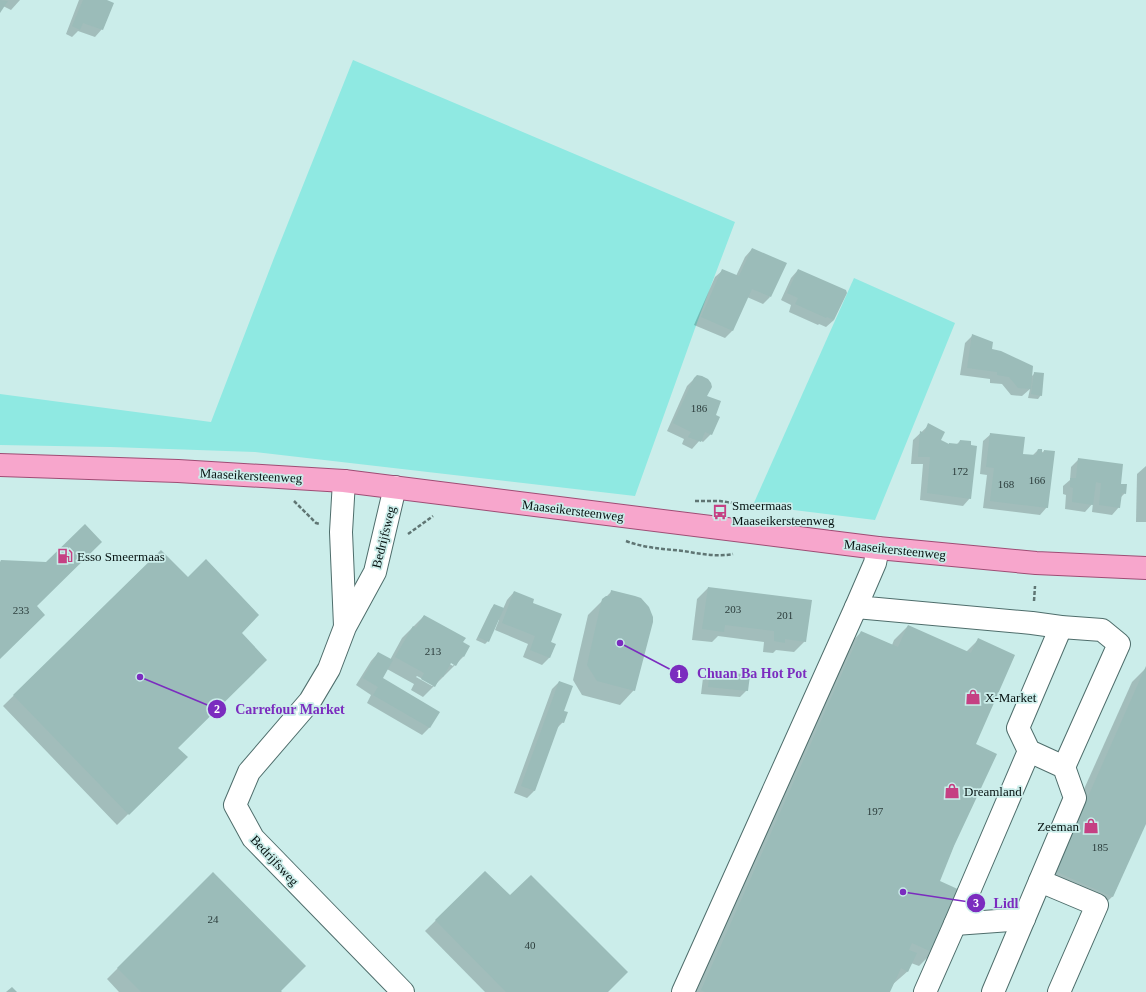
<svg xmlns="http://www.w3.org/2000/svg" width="1146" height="992" font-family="Georgia,serif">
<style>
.green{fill:#8fe9e2}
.shadow{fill:#0003;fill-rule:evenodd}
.building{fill:#9bbcb9}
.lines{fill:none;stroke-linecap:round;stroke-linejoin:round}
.minor-casing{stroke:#4e6d6b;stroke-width:24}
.major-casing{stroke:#9f4c74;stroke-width:24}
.path{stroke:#5f7573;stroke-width:2.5;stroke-dasharray:4 2;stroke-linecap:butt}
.minor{stroke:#fff;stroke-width:22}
.major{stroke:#f7a6cc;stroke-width:22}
.labels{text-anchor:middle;stroke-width:3.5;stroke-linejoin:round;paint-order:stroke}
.number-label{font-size:11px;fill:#2b3c3b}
.street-label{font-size:13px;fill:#061211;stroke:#cbedea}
.poi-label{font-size:13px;fill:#061211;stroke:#cbedea;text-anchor:start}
.leader{fill:none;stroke:#7b2cbf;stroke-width:1.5}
.callout-dot{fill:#7b2cbf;stroke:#cbedea;stroke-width:1.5}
.mark-label{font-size:12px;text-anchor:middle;font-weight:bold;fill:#fff}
.callout-label{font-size:14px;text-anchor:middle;font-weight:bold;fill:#7b2cbf;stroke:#cbedea;stroke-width:3.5;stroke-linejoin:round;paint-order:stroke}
</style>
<rect width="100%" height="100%" fill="#cbedea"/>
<g class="green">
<path d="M353,60L735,222L698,320L635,496L255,452L111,447L0,445V394L211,422L274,258Z"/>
<path d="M854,278L955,323L875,520L753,505Z"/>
</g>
<g class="shadow">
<path d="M0,0H20L11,10L3,6L0,10Z"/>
<path d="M79,0H105L102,29L95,37L78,31L72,37L66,34Z"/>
<path d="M752,249L770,297L763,304L747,297L732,331L725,338L694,325L715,277L723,270L736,276L745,257Z"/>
<path d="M798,270L834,320L826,327L819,324L818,325L789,312L791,305L781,300L791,278Z"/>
<path d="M972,336L1031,377L1035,373L1041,395L1038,399L1028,398L1030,389L1022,396L1011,395L1002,384L990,383V379L960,375L965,343Z"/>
<path d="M695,378L706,396L714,416L711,434L703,442L700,440L692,449L682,444L684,439L667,431L687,386Z"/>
<path d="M929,425L939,441L948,445L957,444L960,441L970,498L963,506L920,500L923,464H911L913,440Z"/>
<path d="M991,434L1022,455L1032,456L1038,450L1041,453L1044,451L1054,452L1047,507L1040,515L983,508L987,475L980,474L983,441Z"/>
<path d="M1079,459L1120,484L1125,493L1120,498L1119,507L1112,515L1092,512L1093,503L1085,512L1065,509L1066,495L1063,494V486L1070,480L1071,467Z"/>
<path d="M1146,466V522H1136L1137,474Z"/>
<path d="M161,551L240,633L177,748L186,757L117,825L3,706Z"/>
<path d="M708,588L805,641L794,652L776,650L773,653L763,652L764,642L718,636L712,642L692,640L697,599Z"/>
<path d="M612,591L634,690L620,705L582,695L573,680L588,615Z"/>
<path d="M514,592L532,603L550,642L555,645L549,658L542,665L523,657L528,644L495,630L499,620L498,619L488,641L485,644L476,640L491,609L494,605L503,609L507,600Z"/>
<path d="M424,616L462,642L463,657L423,697L411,690L414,684L387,669L381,679L438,712L429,728L422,735L367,703L371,695L356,685L371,661L378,653L390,660L402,638ZM447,660L454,664L453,666L446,662ZM417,676L434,685L432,686L416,677Z"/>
<path d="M908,626L966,652L978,640L975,745L954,845L938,882L933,952L919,966L911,963L908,971L892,985L889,992H693L847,647L861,632L892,645L894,640Z"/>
<path d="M1146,668V820L1113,896L1098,910L1041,885L1132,682Z"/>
<path d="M710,671L747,690L740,697L701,694L703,678Z"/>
<path d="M559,682L563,722L556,729L534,791L527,798L514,793L552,689Z"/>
<path d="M485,872L607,992H485L425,931Z"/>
<path d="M213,873L281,992H119L107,979Z"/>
</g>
<g class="building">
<path d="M0,0L8,1L0,13Z"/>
<path d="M83,0H107L114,3L103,30L83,23L80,30L72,26Z"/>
<path d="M752,248L787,263L771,297L752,289L733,331L701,317L722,269L739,276Z"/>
<path d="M798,269L846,290L847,293L834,320L827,317L826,318L795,304L798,298L787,293Z"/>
<path d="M972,334L993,342L992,349L1001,351L1033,366L1031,389L1018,388L1009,377L997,375V372L967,368Z"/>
<path d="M1034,372L1044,373L1042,396L1031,394Z"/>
<path d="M697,375L702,376L708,379L711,383L712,387L707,396L721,401L716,415L720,417L712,435L705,432L701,442L688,437L691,432L673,423L694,378Z"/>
<path d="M928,423L945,432L941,440L949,444V443L959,444L960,440L971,441V445L977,446L971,499L927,493L930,457H918L920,431L924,433Z"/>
<path d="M990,433L1025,437L1023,454L1036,455L1038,449H1042V453H1044V450L1055,451L1048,508L990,501L994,468L986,467Z"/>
<path d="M1078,458L1123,464L1121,484H1127L1126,494L1122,493L1120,508L1099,505L1101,483H1099L1096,482L1093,505L1072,502L1073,488L1070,487V478H1076Z"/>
<path d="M85,524L102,542L37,606L45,615L0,659V562L1,560L46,562Z"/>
<path d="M161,550L188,577L206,559L259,615L242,633L267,660L178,748L188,757L129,815L13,695Z"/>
<path d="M708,587L812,600L806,642L785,639V643L774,641V631L725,625L724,632L702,629Z"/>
<path d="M611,590L635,596L641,598L649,607L653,617V622L635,691L597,681L587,665L602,599L606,596H610Z"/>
<path d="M514,591L534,599L533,603L562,614L551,642L556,644L550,658L530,650L535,636L502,623Z"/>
<path d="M494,604L504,608L489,642L478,637Z"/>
<path d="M424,615L466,638L463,642L470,646L464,657L462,656L456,666L451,663L443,677L441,676L435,687L421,679L424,673L395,657L413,626L416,628Z"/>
<path d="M908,625L971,653L978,638L1015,655L976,744L997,754L954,846L940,881L962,891L934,953L912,943L909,950L917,953L908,972L901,968L890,992H705L701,990L861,631L898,647Z"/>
<path d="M378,652L393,660L383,678L440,712L430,728L373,695L378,687L363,678Z"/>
<path d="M1146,666V824L1113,897L1055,871Z"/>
<path d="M710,670L750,675L748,691L708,687Z"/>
<path d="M559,681L573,686L564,711L568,712L564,723L560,722L535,791L521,786Z"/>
<path d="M485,871L510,895L531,875L628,972L608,992H506L435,920Z"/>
<path d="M213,872L306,966L281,991L282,992H141L117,968Z"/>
<path d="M12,987L17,992H6Z"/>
</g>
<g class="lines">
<defs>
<g id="minor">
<path d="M344,481L341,532L345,626"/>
<path d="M395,487L375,572L345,627L329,669L310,701L249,772L235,805L253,838L403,992"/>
<path d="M878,548L875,563L856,607L1032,623L1061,627L1102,630L1119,644L1064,767"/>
<path d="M1040,881L1097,905L1059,992"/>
<path d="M955,924L1024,919"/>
<path d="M683,992L856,607"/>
<path d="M925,992L955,924L1029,751"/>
<path d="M993,992L1075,798L1064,767L1029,751L1018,728L1061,627"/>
</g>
<path id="major" d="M0,465L178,471L344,481L878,548L1036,563L1146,568"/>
</defs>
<use href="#minor" class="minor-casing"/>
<use href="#major" class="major-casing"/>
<g class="path">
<path d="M294,501L316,523L320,524"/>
<path d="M695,501H720L769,509"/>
<path d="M408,534L433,516"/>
<path d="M626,541C644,548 664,549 684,551C700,554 717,557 733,554"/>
<path d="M1034,601L1035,586"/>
</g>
<use href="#minor" class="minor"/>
<use href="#major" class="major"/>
</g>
<defs>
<symbol id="bus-bare" viewBox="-9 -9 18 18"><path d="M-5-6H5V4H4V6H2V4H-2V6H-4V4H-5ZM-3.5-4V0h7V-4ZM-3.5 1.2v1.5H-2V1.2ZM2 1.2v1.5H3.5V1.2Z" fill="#c54083" stroke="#cbedea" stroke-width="2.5" paint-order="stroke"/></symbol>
<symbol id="fuel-bare" viewBox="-9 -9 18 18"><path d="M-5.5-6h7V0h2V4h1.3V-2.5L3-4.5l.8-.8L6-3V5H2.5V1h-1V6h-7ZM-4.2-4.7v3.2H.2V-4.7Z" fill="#c54083" stroke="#cbedea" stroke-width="2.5" paint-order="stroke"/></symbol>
<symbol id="shop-bare" viewBox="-9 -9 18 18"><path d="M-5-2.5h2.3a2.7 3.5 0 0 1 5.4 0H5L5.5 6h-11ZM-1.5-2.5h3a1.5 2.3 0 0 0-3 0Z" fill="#c54083" stroke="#cbedea" stroke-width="2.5" paint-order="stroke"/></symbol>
</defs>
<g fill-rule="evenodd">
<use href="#bus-bare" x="709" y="501" width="22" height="22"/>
<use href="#fuel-bare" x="54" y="545" width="22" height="22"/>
<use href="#shop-bare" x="962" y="686" width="22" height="22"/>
<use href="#shop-bare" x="941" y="780" width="22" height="22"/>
<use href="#shop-bare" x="1080" y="815" width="22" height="22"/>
</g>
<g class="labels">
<g class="number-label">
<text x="699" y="412">186</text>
<text x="960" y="475">172</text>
<text x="1037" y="484">166</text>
<text x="1006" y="488">168</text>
<text x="733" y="613">203</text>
<text x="21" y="614">233</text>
<text x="785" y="619">201</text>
<text x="433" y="655">213</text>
<text x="875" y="815">197</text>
<text x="1100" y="851">185</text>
<text x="213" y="923">24</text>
<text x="530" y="949">40</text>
</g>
<g class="street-label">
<text transform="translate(251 475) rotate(3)" y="5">Maaseikersteenweg</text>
<text transform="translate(573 510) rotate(7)" y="5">Maaseikersteenweg</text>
<text transform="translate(383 537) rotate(-76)" y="5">Bedrijfsweg</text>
<text transform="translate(895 549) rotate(6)" y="5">Maaseikersteenweg</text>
<text transform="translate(275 860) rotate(47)" y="5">Bedrijfsweg</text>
</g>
<g class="poi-label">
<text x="732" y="510">Smeermaas<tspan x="732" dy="15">Maaseikersteenweg</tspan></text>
<text x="77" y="561">Esso Smeermaas</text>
<text x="985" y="702">X-Market</text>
<text x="964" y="796">Dreamland</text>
<text x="1079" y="831" text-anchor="end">Zeeman</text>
</g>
</g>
<path class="leader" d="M620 643L679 674M140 677L217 709M903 892L976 903"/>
<g class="callout-dot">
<circle cx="620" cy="643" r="4"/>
<circle cx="140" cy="677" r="4"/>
<circle cx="903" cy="892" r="4"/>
<circle cx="679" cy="674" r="10"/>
<circle cx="217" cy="709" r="10"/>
<circle cx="976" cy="903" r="10"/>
</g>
<g class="mark-label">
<text x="679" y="678">1</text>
<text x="217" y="713">2</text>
<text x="976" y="907">3</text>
</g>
<g class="callout-label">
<text x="752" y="678">Chuan Ba Hot Pot</text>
<text x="290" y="714">Carrefour Market</text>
<text x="1006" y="908">Lidl</text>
</g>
</svg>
